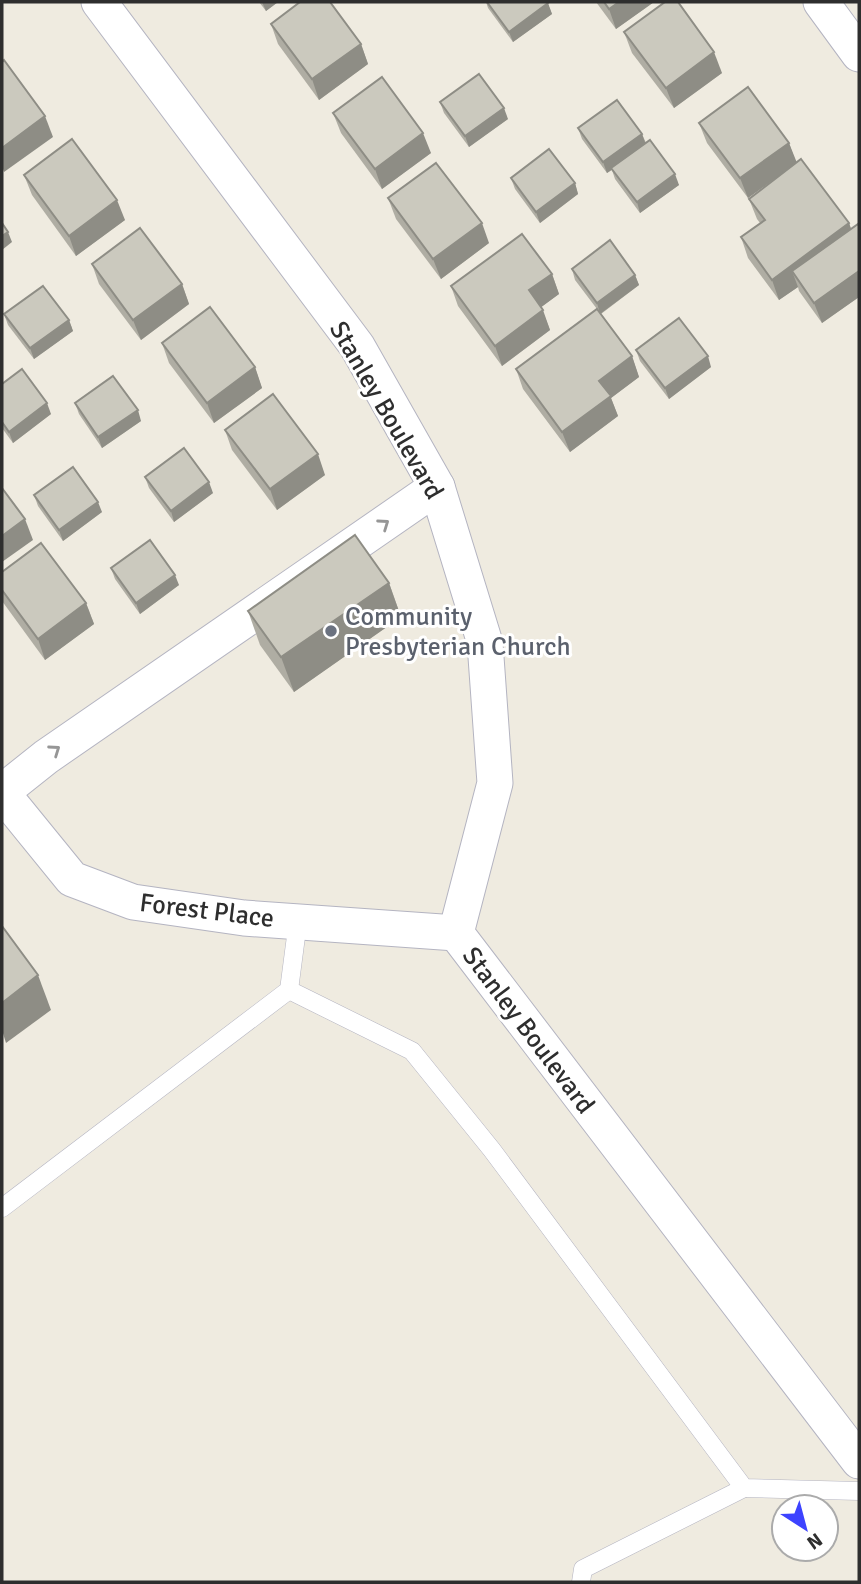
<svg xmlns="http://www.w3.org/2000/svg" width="861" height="1584" font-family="Signika,sans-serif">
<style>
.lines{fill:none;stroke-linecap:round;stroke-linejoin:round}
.service-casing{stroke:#b4b4c1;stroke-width:19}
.minor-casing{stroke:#b4b4c1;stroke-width:37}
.service{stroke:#fff;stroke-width:18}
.minor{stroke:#fff;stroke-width:35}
.wall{fill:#afada3}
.shaded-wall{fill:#8e8d85}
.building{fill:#cbc9be;stroke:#8e8d85;stroke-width:2}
.oneway{stroke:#969696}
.worship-dot{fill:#6b7280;stroke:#fff;stroke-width:2.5}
.labels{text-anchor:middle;stroke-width:6;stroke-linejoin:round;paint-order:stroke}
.street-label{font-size:26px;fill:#2e2e2e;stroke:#fff}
.worship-label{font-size:26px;fill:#5b616d;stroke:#fff;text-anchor:start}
</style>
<rect width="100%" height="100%" fill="#efebe0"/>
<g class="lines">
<defs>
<g id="service">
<path d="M289,990L412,1051L492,1150L744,1488L859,1491"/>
<path d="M2,1208L289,990L298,921"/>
<path d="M581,1582L583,1569L744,1488"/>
</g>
<g id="minor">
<path d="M99,2L357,346L437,487L485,643L495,783L456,933L859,1461"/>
<path d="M821,2L859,54"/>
<path d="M2,792L46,757L437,487"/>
<path d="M2,793L72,879L133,902L244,918L456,933"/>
</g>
</defs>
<use href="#service" class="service-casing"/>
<use href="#minor" class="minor-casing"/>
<use href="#service" class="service"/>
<use href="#minor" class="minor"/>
</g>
<g class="wall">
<path d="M259,2H278L266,11Z"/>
<path d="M486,2H547L552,14L513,42L488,8Z"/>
<path d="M596,2H654L616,29Z"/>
<path d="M271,24L361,44L368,64L319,100L278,44Z"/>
<path d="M624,32L722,73L674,108L632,53Z"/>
<path d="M440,102L508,119L469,147L444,113Z"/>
<path d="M333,113L431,153L382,189L341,133Z"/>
<path d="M699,123L789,143L796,163L849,223L851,229L859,226V297L822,323L799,291L798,287L779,300L748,258L741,237L760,223L757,219L749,199L790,167L748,198L707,143Z"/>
<path d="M578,128L642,134L646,143L679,185L640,213L615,179L612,170L607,173L582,139Z"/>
<path d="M24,175L125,220L76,256L32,195Z"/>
<path d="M511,178L575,183L578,194L540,223L515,189Z"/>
<path d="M388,198L489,243L441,279L396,219Z"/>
<path d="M92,264L182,284L189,304L141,340L99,284Z"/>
<path d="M572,269L635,275L639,285L601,314L632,356L639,377L611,398L618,416L570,452L523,389L516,369L597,309L575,280Z"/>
<path d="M552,274L559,294L541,307L550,330L502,366L458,306L451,286Z"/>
<path d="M4,314L69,320L73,331L34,359L8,325Z"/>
<path d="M162,343L255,367L262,388L214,423L169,363Z"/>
<path d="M636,350L711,367L669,399L640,361Z"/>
<path d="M2,384L51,414L13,443L2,428Z"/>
<path d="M75,403L141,421L102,448L79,414Z"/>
<path d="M225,430L325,475L277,510L232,450Z"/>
<path d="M145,477L213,493L174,522L149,488Z"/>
<path d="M34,495L102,512L63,541L38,506Z"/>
<path d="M111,568L179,585L140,614L115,579Z"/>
<path d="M2,572L86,603L94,624L45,660L2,601Z"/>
<path d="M389,583L401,617L294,692L260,645L248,611Z"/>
</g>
<g class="shaded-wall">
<path d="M262,2H278L266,11Z"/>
<path d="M619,2H654L616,29L609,9Z"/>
<path d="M548,3L552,14L513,42L509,32Z"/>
<path d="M361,44L368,64L319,100L312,79Z"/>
<path d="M714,52L722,73L674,108L666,88Z"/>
<path d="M504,108L508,119L469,147L465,136Z"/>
<path d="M45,116L53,137L4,172L2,166V148Z"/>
<path d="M423,133L431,153L382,189L375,169Z"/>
<path d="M642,134L646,145L607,173L603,162Z"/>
<path d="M789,143L797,163L748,198L740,178Z"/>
<path d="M675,174L679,185L640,213L637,202Z"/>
<path d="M575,183L578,194L540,223L536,212Z"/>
<path d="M117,200L125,220L76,256L69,236Z"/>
<path d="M482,223L489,243L441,279L433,259Z"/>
<path d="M849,223L856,243L792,271L798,287L779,300L772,280Z"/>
<path d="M8,232L12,242L2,250V236Z"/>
<path d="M859,271V297L822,323L814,303Z"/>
<path d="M552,274L559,294L536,311L529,290Z"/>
<path d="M635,275L639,285L600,314L597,303Z"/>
<path d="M182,284L189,304L141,340L133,320Z"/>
<path d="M543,310L550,330L502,366L495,346Z"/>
<path d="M69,320L73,331L34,359L30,348Z"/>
<path d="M632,356L639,377L611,398L618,416L570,452L562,432L599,381Z"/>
<path d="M708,356L711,367L669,399L665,388Z"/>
<path d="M255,367L262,388L214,423L207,403Z"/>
<path d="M47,403L51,414L13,443L9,432Z"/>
<path d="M138,410L141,421L102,448L98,437Z"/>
<path d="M318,454L325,475L277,510L270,489Z"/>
<path d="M209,482L213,493L174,522L171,511Z"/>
<path d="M98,502L102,512L63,541L59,530Z"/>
<path d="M25,519L33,540L2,562V536Z"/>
<path d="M175,575L179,585L140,614L136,603Z"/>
<path d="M389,583L401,617L294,692L281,657Z"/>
<path d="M86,603L94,624L45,660L38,639Z"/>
<path d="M38,975L51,1010L6,1043L2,1030V1003Z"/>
</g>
<g class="building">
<path d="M300,2H330L361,44L312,79L271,24Z"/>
<path d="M487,2H547L548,3L509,32Z"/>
<path d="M604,2H619L609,9Z"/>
<path d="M665,2H678L714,52L666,88L624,32Z"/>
<path d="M4,60L45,116L2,148V62Z"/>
<path d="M479,74L504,108L465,136L440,102Z"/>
<path d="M382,77L423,133L375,169L333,113Z"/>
<path d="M748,87L789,143L740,178L699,123Z"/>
<path d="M617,100L642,134L603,162L578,128Z"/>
<path d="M72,139L117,200L69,236L24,175Z"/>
<path d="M650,140L675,174L637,202L611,168Z"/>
<path d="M549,149L575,183L536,212L511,178Z"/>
<path d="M801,159L849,223L772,280L741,237L765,220L749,199Z"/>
<path d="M436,163L482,223L433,259L388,198Z"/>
<path d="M2,223L8,232L2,236Z"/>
<path d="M858,224L859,226V271L814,303L792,271Z"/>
<path d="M140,228L182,284L133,320L92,264Z"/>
<path d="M522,234L552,274L529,290L543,310L495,346L451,286Z"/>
<path d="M610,240L635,275L597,303L572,269Z"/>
<path d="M43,286L69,320L30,348L4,314Z"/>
<path d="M210,307L255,367L207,403L162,343Z"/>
<path d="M597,309L632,356L599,381L611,396L562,432L516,369Z"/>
<path d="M679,318L708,356L665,388L636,350Z"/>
<path d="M22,369L47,403L9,432L2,422V384Z"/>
<path d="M113,376L138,410L98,437L75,403Z"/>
<path d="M273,394L318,454L270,489L225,430Z"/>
<path d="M184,448L209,482L171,511L145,477Z"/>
<path d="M73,467L98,502L59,530L34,495Z"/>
<path d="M2,488L25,519L2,536Z"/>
<path d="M355,535L389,583L281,657L248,611Z"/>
<path d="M150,540L175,575L136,603L111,568Z"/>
<path d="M41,543L86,603L38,639L2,590V572Z"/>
<path d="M2,926L38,975L2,1003Z"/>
</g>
<defs><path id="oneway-chevron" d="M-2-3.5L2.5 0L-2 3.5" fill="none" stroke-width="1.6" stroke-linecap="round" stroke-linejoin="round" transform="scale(1.75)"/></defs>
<g class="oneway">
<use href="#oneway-chevron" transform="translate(384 524) rotate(-35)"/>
<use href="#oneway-chevron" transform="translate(55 750) rotate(-35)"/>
</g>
<circle class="worship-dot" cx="331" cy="631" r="7"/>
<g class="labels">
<g class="street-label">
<text transform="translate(387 410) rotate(60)" y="9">Stanley Boulevard</text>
<text transform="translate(207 910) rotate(7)" y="9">Forest Place</text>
<text transform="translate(529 1030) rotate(53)" y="9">Stanley Boulevard</text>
</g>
<g class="worship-label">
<text x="345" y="625">Community<tspan x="345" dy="30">Presbyterian Church</tspan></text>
</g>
</g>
<rect width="861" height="1584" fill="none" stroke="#2e2e2e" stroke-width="7"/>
<g transform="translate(805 1528) rotate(144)"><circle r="33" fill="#ffffff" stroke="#ababab" stroke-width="2"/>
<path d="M0-5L12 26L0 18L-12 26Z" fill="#3d43ff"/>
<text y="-10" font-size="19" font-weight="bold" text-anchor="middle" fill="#2e2e2e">N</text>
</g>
</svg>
